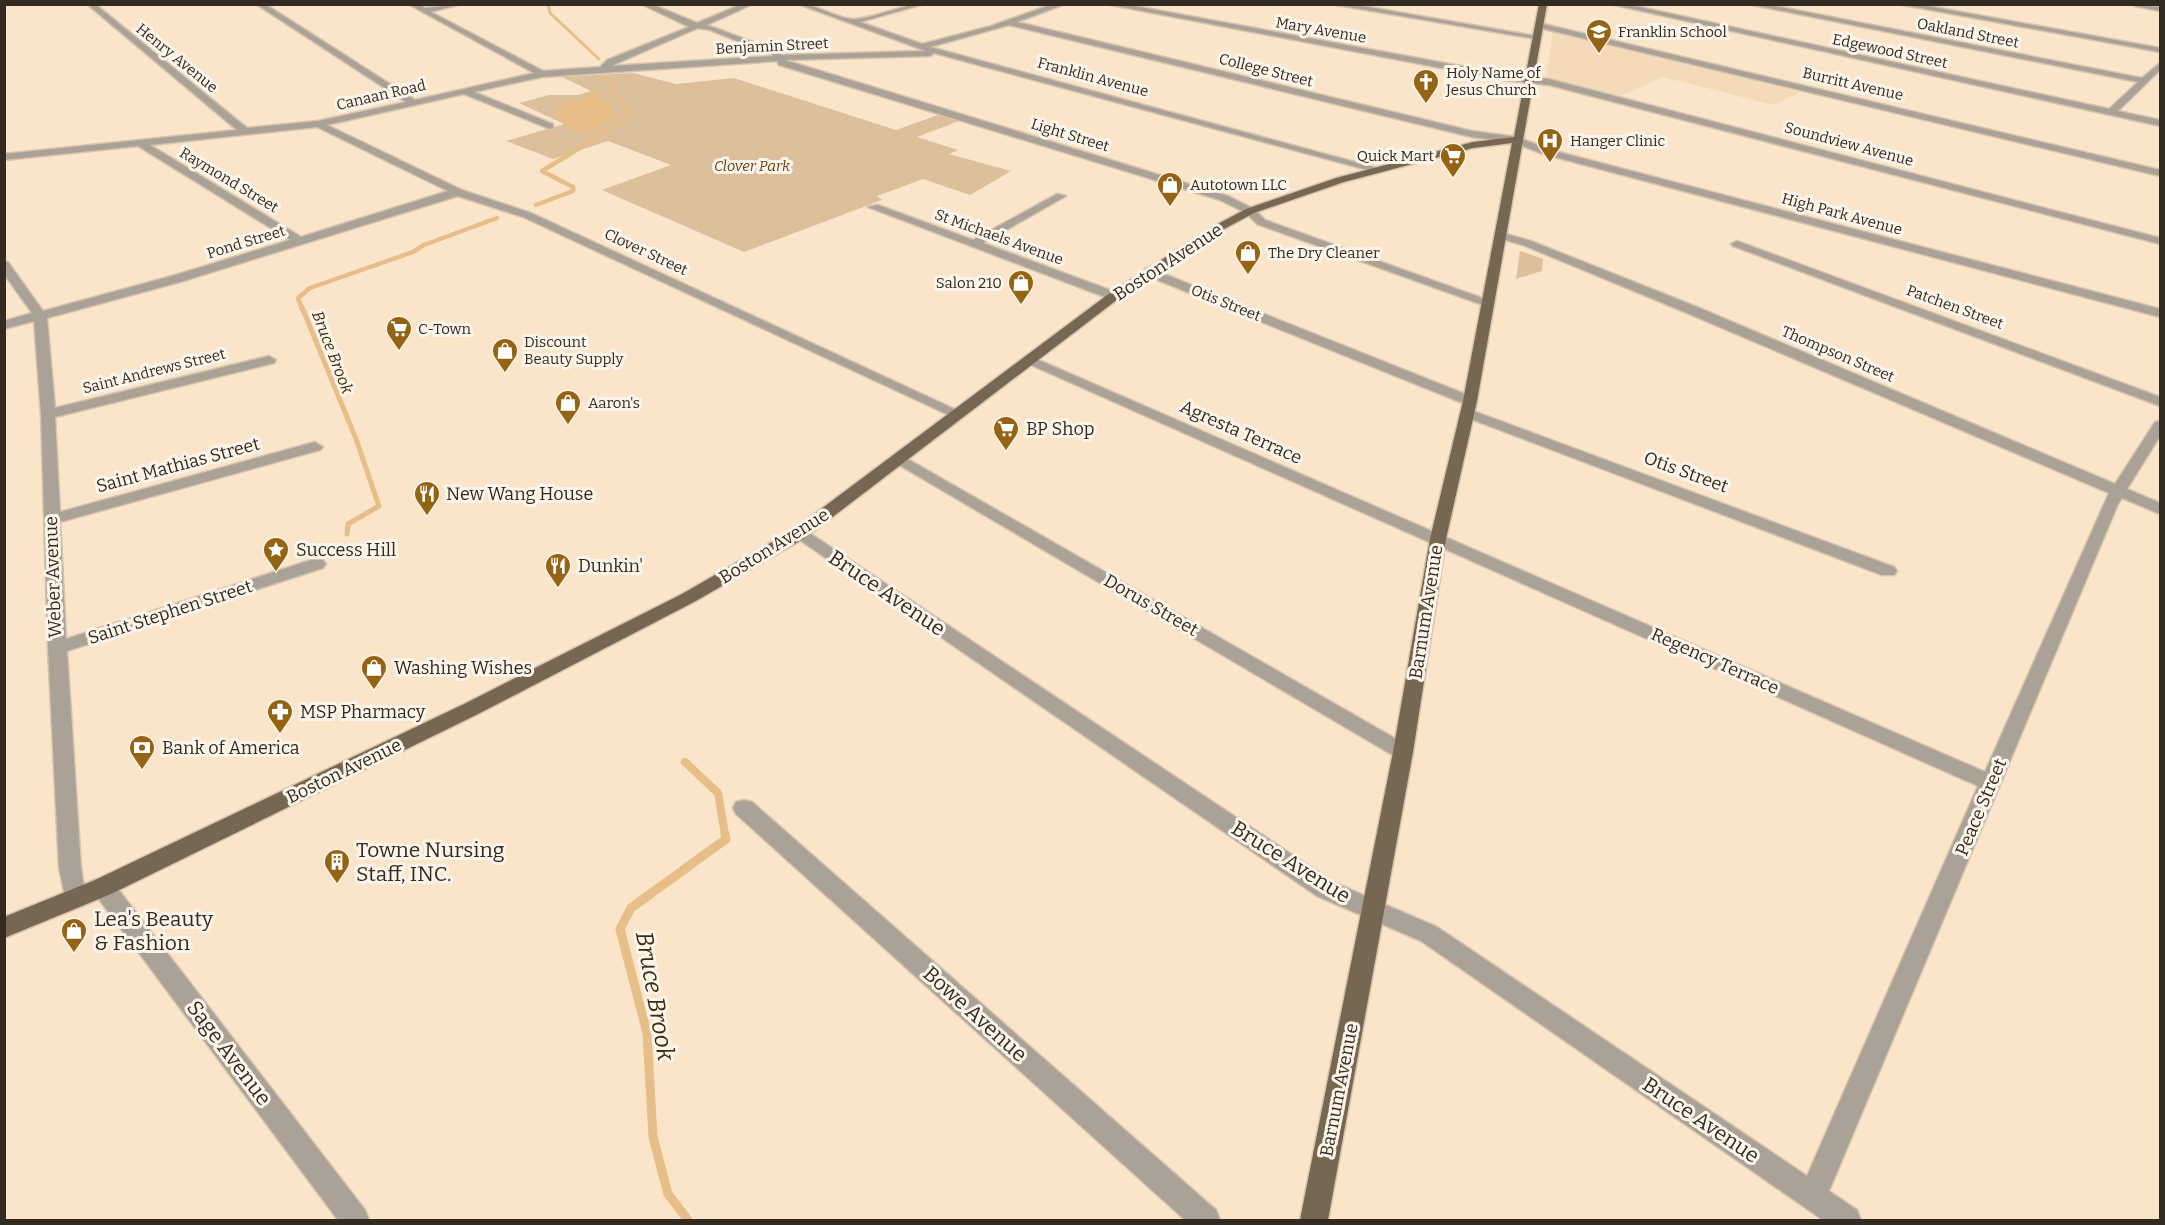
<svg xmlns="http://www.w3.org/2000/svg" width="2165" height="1225" font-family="Bitter,serif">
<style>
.built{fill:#f4dab9}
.green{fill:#dcc09c}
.water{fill:#e7be87}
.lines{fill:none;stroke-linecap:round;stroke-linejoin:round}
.stream-far4{stroke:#e7be87;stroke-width:3}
.stream-far3{stroke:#e7be87;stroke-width:4.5}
.stream-far2{stroke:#e7be87;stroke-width:5}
.stream-far1{stroke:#e7be87;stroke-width:8}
.stream{stroke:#e7be87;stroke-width:9}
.minor-casing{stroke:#d6c4ac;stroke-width:3}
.major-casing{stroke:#d6c4ac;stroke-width:3}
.minor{fill:#aba297;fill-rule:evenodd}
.major{fill:#766753;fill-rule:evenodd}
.labels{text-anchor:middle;stroke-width:6;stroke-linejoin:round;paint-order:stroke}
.far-street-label{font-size:15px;fill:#332b21;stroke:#fdf5ea}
.far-poi-label{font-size:15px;fill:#332b21;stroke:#fdf5ea;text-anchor:start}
.far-park-label{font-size:15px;font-style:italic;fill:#64481e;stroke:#fdf5ea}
.far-water-label{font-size:16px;font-style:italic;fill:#3c2a11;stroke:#fdf5ea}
.street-label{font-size:18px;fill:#332b21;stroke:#fdf5ea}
.poi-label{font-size:18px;fill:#332b21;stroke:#fdf5ea;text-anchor:start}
.near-street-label{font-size:21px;fill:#332b21;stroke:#fdf5ea}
.near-poi-label{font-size:21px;fill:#332b21;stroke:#fdf5ea;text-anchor:start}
.near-water-label{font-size:24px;font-style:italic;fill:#3c2a11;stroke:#fdf5ea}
</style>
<rect width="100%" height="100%" fill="#fae5ca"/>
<path class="built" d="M1553,33L1558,34L1801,92L1773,105L1663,77L1621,96L1546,77Z"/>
<g class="green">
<path d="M633,73L676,84L734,78L896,130L938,115L959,121L917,137L958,150L949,154L1011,171L970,195L923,179L877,196L882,200L744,252L602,190L671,165L608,141L553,159L506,141L564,124L519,103L549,95H578L591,91L562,77Z"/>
<path d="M1520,251L1543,259L1542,271L1516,279Z"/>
</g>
<path class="water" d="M598,93L609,102L616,114C605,128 588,135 570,130C565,121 557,121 553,112L565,103Z"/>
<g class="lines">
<g class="stream-far4">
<path d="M548,4L550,13L599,59"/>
<path d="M601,134L626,119L628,111L603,76"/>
</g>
<g class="stream-far3">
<path d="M536,205L573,191V187L542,171L604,133"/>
<path d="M302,309L298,298L310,288L413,252L424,245L497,218"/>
</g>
<path class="stream-far2" d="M302,307L356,439L379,506L348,524L347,534"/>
<path class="stream-far1" d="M685,762L718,793L725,835"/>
<path class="stream" d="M688,1220L668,1194L653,1137L647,1033L620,929L631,908L726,839L725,834"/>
<defs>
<g id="minor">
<path d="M87,4H95L247,128L318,121L406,102L256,4H265L415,100L534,73L408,4H418L425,8L461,4L431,12L543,71L600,67L607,60L689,27L641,4H651L697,23L742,4H753L707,25L780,52L782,55L926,51L798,4C817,4 833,17 851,19C868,21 902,4 924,4L860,22L922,44L991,26L1053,4H1065L1017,22L1472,131L1517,137L1551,150L2160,309V317L1543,154L1515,143L1472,137L1009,25L930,47L1384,170L1375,172L934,53L930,56L785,60L1228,196L1254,209L1265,220L1493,302L1487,306L1483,305L1257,224L1246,213L1220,200L779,65L777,61L542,77L474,92L553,124V128L550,129L464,94L327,125L462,190L531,213L965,414L958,418L953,417L523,217L458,196L180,282L47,318L55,408L269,356L276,360L274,363L55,417L60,512L315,442L323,447L320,450L60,522L66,639L311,560H323L326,564L323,568L67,651L81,868L86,899L83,906L75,908L67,906L59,868L48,648L41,414L34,321L4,329V321L32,313L4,274V262H8L43,311L172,276L290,240L138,146L4,160V154L237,130ZM698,28L710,30L774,56L611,66ZM317,127L448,191L301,237L150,145Z"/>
<path d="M1106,4H1124L1504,74L1549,79L2160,238V244L1549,85L1504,80Z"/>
<path d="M1331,4H1351L1541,37L1537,39Z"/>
<path d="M1610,4H1626L2109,109L2138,82L1748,4H1765L2142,78L2160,63V70L2118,111L2160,120V126Z"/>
<path d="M1898,4H1917L2160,48V52Z"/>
<path d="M2132,4L2160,7V11L2135,6Z"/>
<path d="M1539,23L2160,170V176L1536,27Z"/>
<path d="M1057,194L1066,196L983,243L1118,293V299H1110L868,207L878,205L973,240Z"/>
<path d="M1499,232L1531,241L1697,307L2115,484L2155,422L2160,421V436L2127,489L2160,503V514L2122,498L2118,504L1829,1191L1857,1210L1861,1220H1823L1421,941L1317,896L791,534L793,530H805L1333,882L1437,927L1807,1176L1978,786L1022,361L1029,357L1034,358L1985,772L2109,493L1687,313L1523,245L1495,237V233Z"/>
<path d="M1737,241L2160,397V406L1733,246L1731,244Z"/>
<path d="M1149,268L1475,398L1477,401L1470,405L1465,404L1145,275V269Z"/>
<path d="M1468,409L1894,567L1897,571L1894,575H1882L1463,416L1461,413Z"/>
<path d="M899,454L1410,747L1413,752L1410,757L1403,759L1396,757L894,462L891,459L894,456Z"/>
<path d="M744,800L752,802L1216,1210L1220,1220H1185L736,814L733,808L736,802Z"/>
<path d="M103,878L111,880L365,1210L369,1220H338L95,894L92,887L95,880Z"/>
</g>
<path id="major" d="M1539,4H1547L1477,401L1446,539L1413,752L1328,1220H1300L1393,752L1430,539L1463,401L1512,143L1473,148L1344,182L1254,213L1224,229L1118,299L805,538L694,602L478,714L111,894L4,938V917L95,880L464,704L682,594L793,530L1110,293L1216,225L1246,209L1336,178L1473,142L1514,137Z"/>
</defs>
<use href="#minor" class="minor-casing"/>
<use href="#major" class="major-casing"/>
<use href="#minor" class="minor"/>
<use href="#major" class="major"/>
</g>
<defs>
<symbol id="school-pin" viewBox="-11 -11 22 30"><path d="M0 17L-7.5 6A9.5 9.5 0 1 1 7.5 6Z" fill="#946414" stroke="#fdf5ea"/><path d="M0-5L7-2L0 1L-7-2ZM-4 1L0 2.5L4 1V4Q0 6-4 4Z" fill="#fff"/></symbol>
<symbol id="church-pin" viewBox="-11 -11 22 30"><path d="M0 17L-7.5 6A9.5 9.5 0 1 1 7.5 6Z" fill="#946414" stroke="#fdf5ea"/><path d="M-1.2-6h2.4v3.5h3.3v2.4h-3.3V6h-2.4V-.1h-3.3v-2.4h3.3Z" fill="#fff"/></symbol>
<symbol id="hospital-pin" viewBox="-11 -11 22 30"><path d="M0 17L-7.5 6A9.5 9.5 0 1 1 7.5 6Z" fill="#946414" stroke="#fdf5ea"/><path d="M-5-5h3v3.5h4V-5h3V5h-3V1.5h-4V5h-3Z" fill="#fff"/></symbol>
<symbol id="supermarket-pin" viewBox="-11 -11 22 30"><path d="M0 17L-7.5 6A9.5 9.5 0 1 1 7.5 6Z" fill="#946414" stroke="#fdf5ea"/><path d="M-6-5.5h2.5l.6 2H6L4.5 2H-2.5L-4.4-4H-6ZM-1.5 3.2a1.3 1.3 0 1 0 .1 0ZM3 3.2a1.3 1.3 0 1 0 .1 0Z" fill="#fff"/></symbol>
<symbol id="shop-pin" viewBox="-11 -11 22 30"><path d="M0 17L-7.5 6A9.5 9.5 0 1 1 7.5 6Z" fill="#946414" stroke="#fdf5ea"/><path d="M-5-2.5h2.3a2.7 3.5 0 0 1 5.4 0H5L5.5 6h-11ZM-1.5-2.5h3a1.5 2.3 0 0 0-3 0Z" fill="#fff"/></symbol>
<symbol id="restaurant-pin" viewBox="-11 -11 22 30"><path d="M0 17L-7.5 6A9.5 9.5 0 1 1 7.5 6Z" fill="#946414" stroke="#fdf5ea"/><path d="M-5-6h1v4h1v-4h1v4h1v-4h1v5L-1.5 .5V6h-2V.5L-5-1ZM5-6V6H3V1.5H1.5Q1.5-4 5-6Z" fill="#fff"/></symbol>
<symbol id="sight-pin" viewBox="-11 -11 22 30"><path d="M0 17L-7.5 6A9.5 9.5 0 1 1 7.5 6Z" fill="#946414" stroke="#fdf5ea"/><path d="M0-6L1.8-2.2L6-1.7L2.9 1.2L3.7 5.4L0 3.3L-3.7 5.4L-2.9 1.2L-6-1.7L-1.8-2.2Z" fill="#fff"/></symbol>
<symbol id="pharmacy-pin" viewBox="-11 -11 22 30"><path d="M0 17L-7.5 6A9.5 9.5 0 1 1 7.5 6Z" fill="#946414" stroke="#fdf5ea"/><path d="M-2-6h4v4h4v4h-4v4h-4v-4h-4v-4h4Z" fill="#fff"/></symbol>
<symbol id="bank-pin" viewBox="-11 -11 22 30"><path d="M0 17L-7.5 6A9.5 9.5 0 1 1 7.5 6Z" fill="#946414" stroke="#fdf5ea"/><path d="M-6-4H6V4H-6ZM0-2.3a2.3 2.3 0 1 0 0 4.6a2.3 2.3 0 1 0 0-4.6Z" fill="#fff"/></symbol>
<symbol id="building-pin" viewBox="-11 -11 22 30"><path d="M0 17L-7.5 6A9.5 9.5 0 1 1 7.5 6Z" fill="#946414" stroke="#fdf5ea"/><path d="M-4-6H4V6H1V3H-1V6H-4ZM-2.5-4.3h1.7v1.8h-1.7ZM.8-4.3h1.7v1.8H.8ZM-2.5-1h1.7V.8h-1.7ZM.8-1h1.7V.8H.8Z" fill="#fff"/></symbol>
</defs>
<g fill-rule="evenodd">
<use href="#school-pin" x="1584" y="17" width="30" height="40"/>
<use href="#church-pin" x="1411" y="67" width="30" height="40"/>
<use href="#hospital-pin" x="1535" y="126" width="30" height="40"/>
<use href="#supermarket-pin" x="1438" y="141" width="30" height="40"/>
<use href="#shop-pin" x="1155" y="170" width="30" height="40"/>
<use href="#shop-pin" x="1233" y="238" width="30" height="40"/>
<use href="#shop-pin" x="1006" y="268" width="30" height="40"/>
<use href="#supermarket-pin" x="384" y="314" width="30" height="40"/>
<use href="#shop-pin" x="490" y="336" width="30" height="40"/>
<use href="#shop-pin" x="553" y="388" width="30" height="40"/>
<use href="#supermarket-pin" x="991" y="414" width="30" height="40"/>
<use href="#restaurant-pin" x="412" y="479" width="30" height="40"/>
<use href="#sight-pin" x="261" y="535" width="30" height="40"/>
<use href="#restaurant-pin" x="543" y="551" width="30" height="40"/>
<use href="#shop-pin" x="359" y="653" width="30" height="40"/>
<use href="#pharmacy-pin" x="265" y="697" width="30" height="40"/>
<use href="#bank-pin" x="127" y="733" width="30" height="40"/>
<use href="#building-pin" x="322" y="847" width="30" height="40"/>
<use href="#shop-pin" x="59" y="916" width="30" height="40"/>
</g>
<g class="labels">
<g class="far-street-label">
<text transform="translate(1321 30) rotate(10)" y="5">Mary Avenue</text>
<text transform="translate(1968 33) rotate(11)" y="5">Oakland Street</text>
<text transform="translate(772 46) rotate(-3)" y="5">Benjamin Street</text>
<text transform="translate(1890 51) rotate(12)" y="5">Edgewood Street</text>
<text transform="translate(177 58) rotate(39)" y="5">Henry Avenue</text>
<text transform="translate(1266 70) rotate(14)" y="5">College Street</text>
<text transform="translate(1093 77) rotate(15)" y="5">Franklin Avenue</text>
<text transform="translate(1853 84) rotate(13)" y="5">Burritt Avenue</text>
<text transform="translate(381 95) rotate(-13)" y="5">Canaan Road</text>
<text transform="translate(1070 135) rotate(17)" y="5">Light Street</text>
<text transform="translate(1849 144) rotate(15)" y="5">Soundview Avenue</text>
<text transform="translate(229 180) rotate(31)" y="5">Raymond Street</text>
<text transform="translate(1842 214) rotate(15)" y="5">High Park Avenue</text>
<text transform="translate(999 237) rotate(20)" y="5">St Michaels Avenue</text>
<text transform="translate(246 242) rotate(-17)" y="5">Pond Street</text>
<text transform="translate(646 252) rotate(25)" y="5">Clover Street</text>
<text transform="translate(1226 303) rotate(22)" y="5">Otis Street</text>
<text transform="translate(1955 307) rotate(20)" y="5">Patchen Street</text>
<text transform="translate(1838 354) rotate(23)" y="5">Thompson Street</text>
<text transform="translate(154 371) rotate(-14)" y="5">Saint Andrews Street</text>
</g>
<g class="far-poi-label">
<text x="1618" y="37">Franklin School</text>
<text x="1446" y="78">Holy Name of<tspan x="1446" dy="17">Jesus Church</tspan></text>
<text x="1570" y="146">Hanger Clinic</text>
<text x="1434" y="161" text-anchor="end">Quick Mart</text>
<text x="1190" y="190">Autotown LLC</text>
<text x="1268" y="258">The Dry Cleaner</text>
<text x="1002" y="288" text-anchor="end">Salon 210</text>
<text x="418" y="334">C-Town</text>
<text x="524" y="347">Discount<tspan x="524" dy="17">Beauty Supply</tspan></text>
<text x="588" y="408">Aaron's</text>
</g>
<g class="far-park-label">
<text x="752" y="171">Clover Park</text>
</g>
<g class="far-water-label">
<text transform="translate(333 352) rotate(69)" y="6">Bruce Brook</text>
</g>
<g class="street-label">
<text transform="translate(1168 262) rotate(-33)" y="6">Boston Avenue</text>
<text transform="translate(1241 432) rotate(24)" y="6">Agresta Terrace</text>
<text transform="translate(178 465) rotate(-15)" y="6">Saint Mathias Street</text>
<text transform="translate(1686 472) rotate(20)" y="6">Otis Street</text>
<text transform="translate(774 546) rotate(-32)" y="6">Boston Avenue</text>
<text transform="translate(53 577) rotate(-92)" y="6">Weber Avenue</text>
<text transform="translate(1151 605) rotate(30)" y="6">Dorus Street</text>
<text transform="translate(170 612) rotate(-18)" y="6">Saint Stephen Street</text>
<text transform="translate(1426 612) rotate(-81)" y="6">Barnum Avenue</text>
<text transform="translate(1715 661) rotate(24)" y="6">Regency Terrace</text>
<text transform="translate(344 771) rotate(-26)" y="6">Boston Avenue</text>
<text transform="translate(1981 807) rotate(-67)" y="6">Peace Street</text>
<text transform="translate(1339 1090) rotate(-79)" y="6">Barnum Avenue</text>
</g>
<g class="poi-label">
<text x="1026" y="435">BP Shop</text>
<text x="446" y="500">New Wang House</text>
<text x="296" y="556">Success Hill</text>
<text x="578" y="572">Dunkin'</text>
<text x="394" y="674">Washing Wishes</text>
<text x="300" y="718">MSP Pharmacy</text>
<text x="162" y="754">Bank of America</text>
</g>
<g class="near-street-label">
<text transform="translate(887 593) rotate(34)" y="7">Bruce Avenue</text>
<text transform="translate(1291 862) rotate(32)" y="7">Bruce Avenue</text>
<text transform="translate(975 1014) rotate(42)" y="7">Bowe Avenue</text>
<text transform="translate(229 1053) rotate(53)" y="7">Sage Avenue</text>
<text transform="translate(1701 1120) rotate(34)" y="7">Bruce Avenue</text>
</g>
<g class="near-poi-label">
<text x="356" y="857">Towne Nursing<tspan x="356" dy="24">Staff, INC.</tspan></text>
<text x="94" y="926">Lea's Beauty<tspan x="94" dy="24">&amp; Fashion</tspan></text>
</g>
<g class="near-water-label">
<text transform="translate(655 996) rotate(80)" y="8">Bruce Brook</text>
</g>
</g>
<rect width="2165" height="1225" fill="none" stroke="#332b21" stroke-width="12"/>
</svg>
